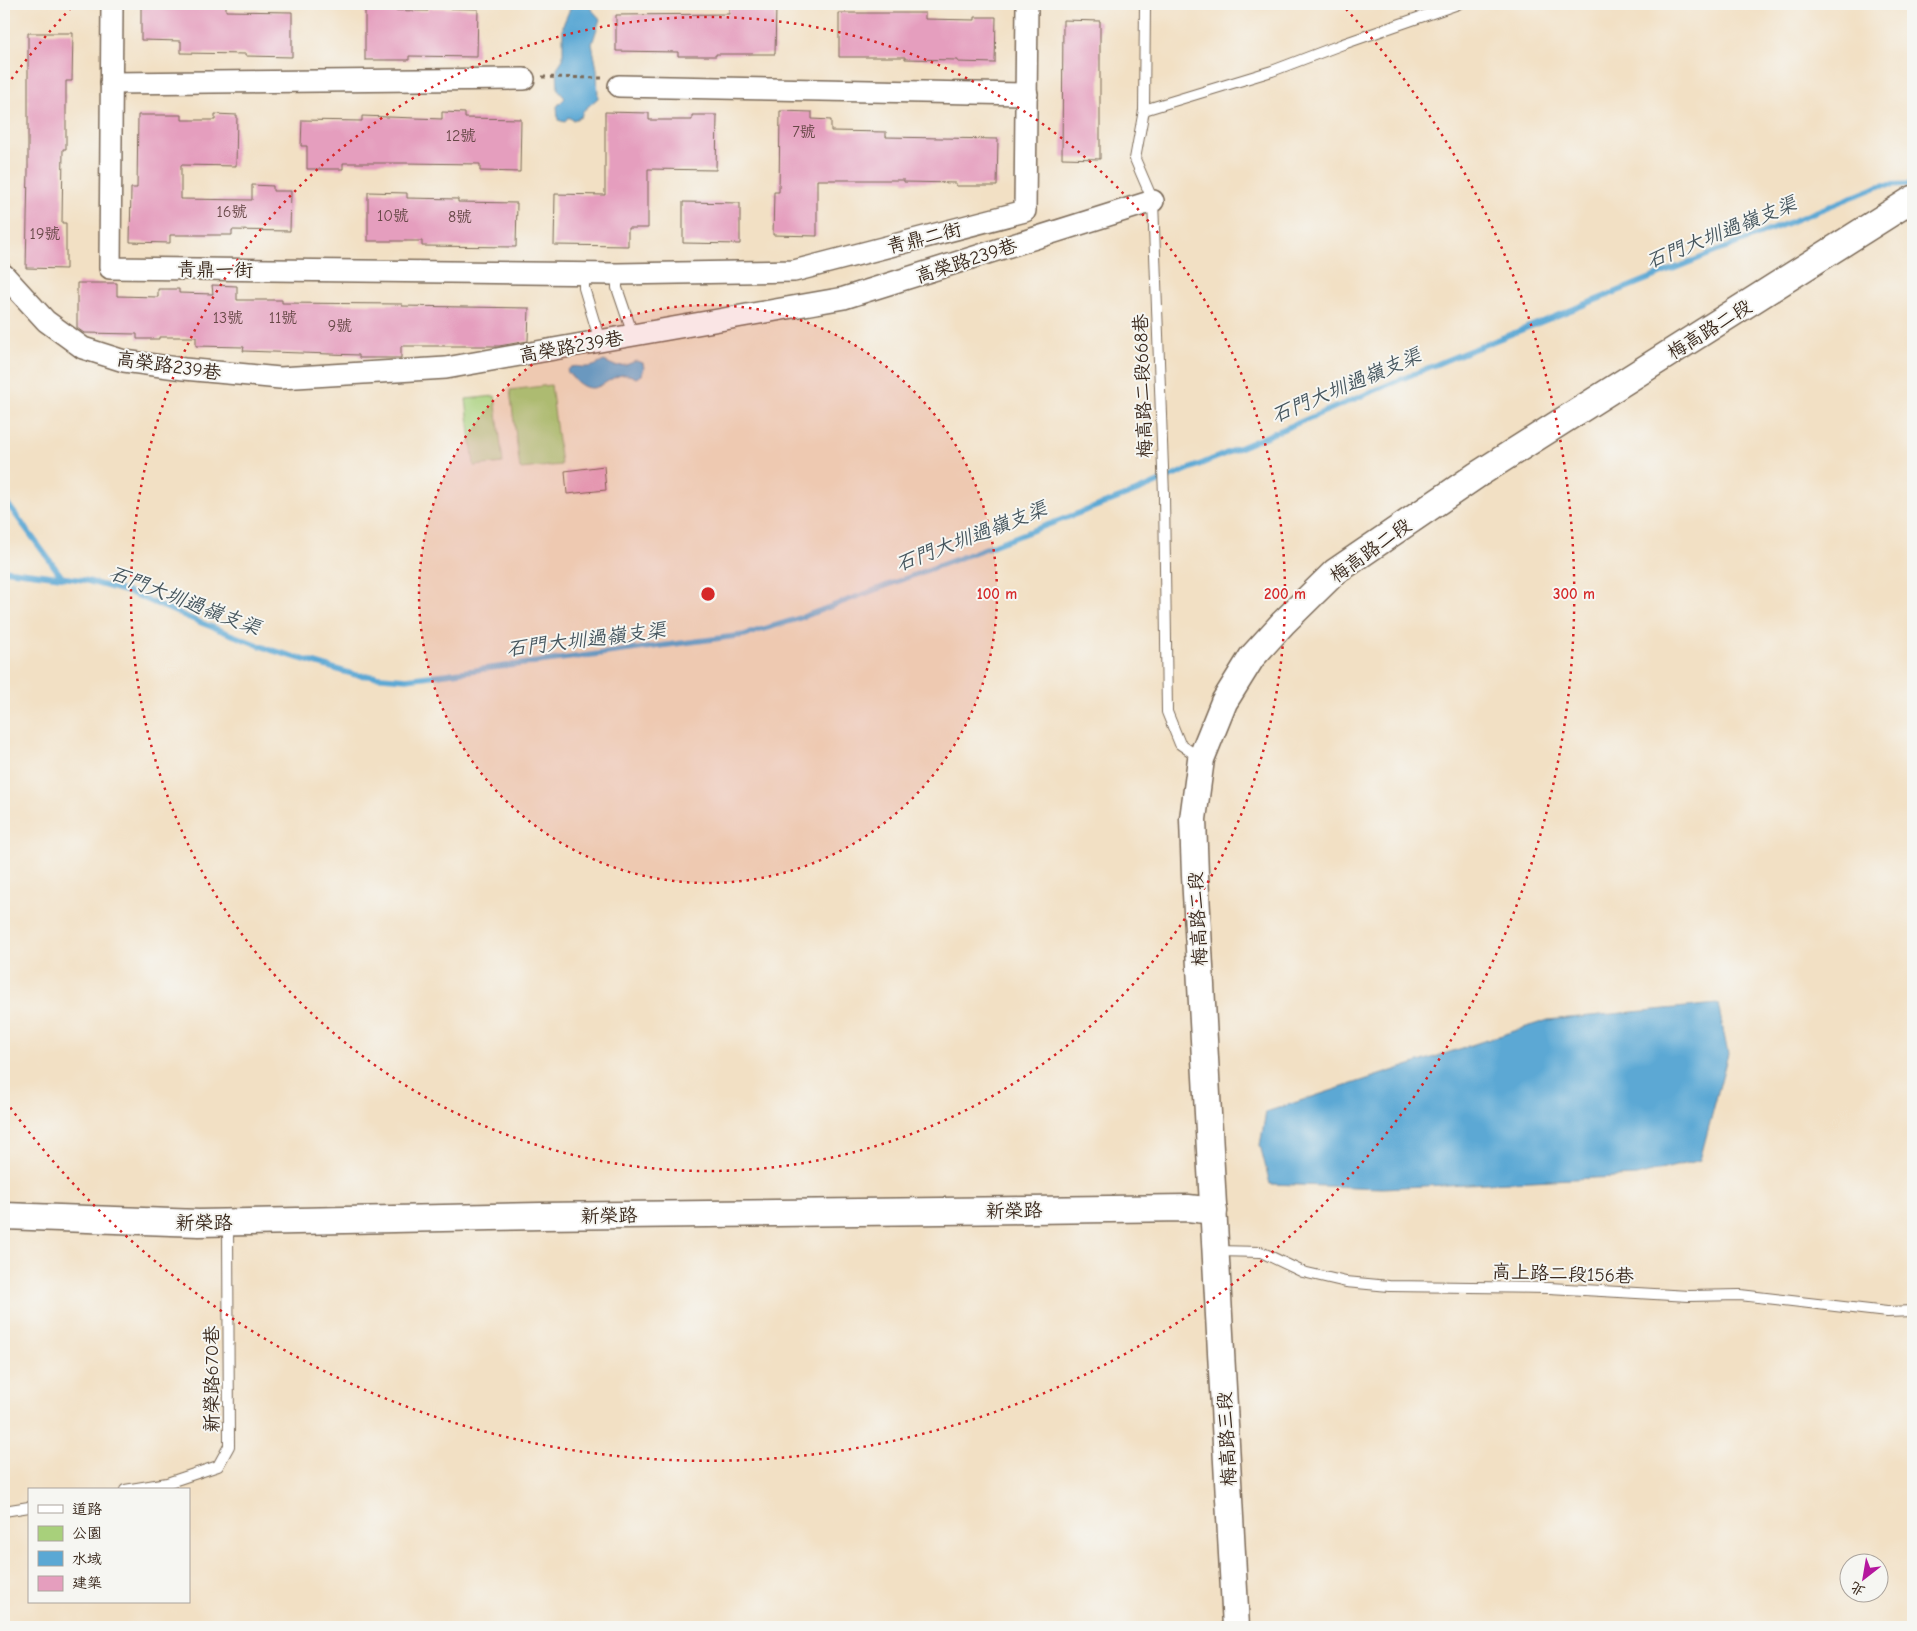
<svg xmlns="http://www.w3.org/2000/svg" width="1917" height="1631" font-family="'Comic Neue','LXGW WenKai TC',sans-serif">
<style>
.green{fill:#a8d07b;stroke:#727d4c}
.water{fill:#5ba8d4;stroke:#4b6979}
.lines{fill:none;stroke-linecap:round;stroke-linejoin:round}
.stream{stroke:#5ba8d4;stroke-width:5.5}
.building{fill:#e59ebe}
.service-casing{stroke:#7b6a58;stroke-width:12}
.minor-casing{stroke:#7b6a58;stroke-width:24}
.tertiary-casing{stroke:#7b6a58;stroke-width:29}
.path{stroke:#7b6a58;stroke-width:3;stroke-dasharray:4 4;stroke-linecap:butt}
.service{stroke:#fff;stroke-width:10}
.minor{stroke:#fff;stroke-width:21}
.tertiary{stroke:#fff;stroke-width:26}
.ring{fill:none;stroke:#d62828;stroke-width:2.5;stroke-dasharray:2.5 5}
.labels{text-anchor:middle;stroke-width:4;stroke-linejoin:round;paint-order:stroke}
.number-label{font-size:16px;fill:#664746}
.street-label{font-size:19px;fill:#3b2a1e;stroke:#f6f6f2}
.water-label{font-size:20px;font-style:italic;fill:#46565e;stroke:#f6f6f2}
.centre{fill:#d62828;stroke:#f6f6f2;stroke-width:2.5}
.ring-label{font-size:15px;text-anchor:middle;font-weight:bold;fill:#d62828;stroke:#f6f6f2;stroke-width:4;stroke-linejoin:round;paint-order:stroke}
</style>
<rect width="100%" height="100%" fill="#f6f6f2"/>
<filter id="ink" filterUnits="userSpaceOnUse"><feTurbulence type="fractalNoise" baseFrequency=".02" numOctaves="2"/><feDisplacementMap in="SourceGraphic" scale="10" xChannelSelector="R" yChannelSelector="G"/><feConvolveMatrix kernelMatrix="1 2 1 2 8 2 1 2 1" color-interpolation-filters="sRGB"/></filter>
<filter id="wash" filterUnits="userSpaceOnUse"><feTurbulence type="fractalNoise" baseFrequency=".0096" numOctaves="4" result="noise"/><feDisplacementMap in="SourceGraphic" scale="20" xChannelSelector="R" yChannelSelector="G"/><feGaussianBlur stdDeviation="1.12" result="paint"/><feColorMatrix in="noise" values="0 0 0 0 0 0 0 0 0 0 0 0 0 0 0 0 0 1.4 0 .05"/><feComposite in="paint" operator="in"/></filter>
<g filter="url(#wash)">
<rect width="100%" height="100%" fill="#f2e0c4"/>
<g class="green">
<path d="M551,385L561,465L520,469L510,390Z"/>
<path d="M495,396L503,463L474,466L466,399Z"/>
</g>
<g class="water">
<path d="M572,4H587L600,19L592,44L597,69L598,98L583,111L581,117L573,120L568,117L565,122L558,120L557,106L565,98L558,90L557,68L563,59V25Z"/>
<path d="M604,361L615,366L626,365L636,361L643,363L644,368L642,375L636,378C608,362 599,413 567,371C573,363 578,368 587,367C593,367 598,364 604,361Z"/>
<path d="M1718,1004L1728,1054L1700,1160L1636,1176L1382,1188L1270,1184L1260,1145L1266,1112L1548,1020Z"/>
</g>
<g class="lines">
<g class="stream">
<path d="M4,499L62,577"/>
<path d="M4,570L84,580L131,593L199,622L271,650L356,675L407,679L744,635L800,618L1135,492L1449,359L1882,185L1913,184"/>
</g>
</g>
<g id="blocks">
<g class="building">
<path d="M141,4H226V11L292,12V57L246,56V54L181,53V41L141,40Z"/>
<path d="M729,7H776L775,54H716V56H678V52L616,51V15L729,14Z"/>
<path d="M428,8L478,9L477,57L409,56V60H365V10L428,11Z"/>
<path d="M839,13H925V19L975,20V17H996L995,63L958,62V60L905,59V57H839Z"/>
<path d="M1063,20L1100,21V159L1062,158Z"/>
<path d="M28,33H73L72,81H66V149H63L62,223H66V269L26,268L28,170Z"/>
<path d="M780,111L812,112V119L831,120V131L886,132V137L998,139L997,186H956V183L904,182V180H817V236L773,235L774,192H779Z"/>
<path d="M442,112L465,113V118L521,119L520,172L480,171V164L404,163H343V169H307V146H301L302,120L362,121V116L442,119Z"/>
<path d="M605,112L649,113V120H692V115H717L716,170L648,169V228H628V246L554,245L555,194L605,195Z"/>
<path d="M215,114L237,115L236,166L181,165V199L252,200V185L273,186V191H291L290,231L232,230V235H170V243L130,242L131,188H137L138,115H182V120H215Z"/>
<path d="M368,192L407,193V198L458,199V202L517,203L516,247L422,246V241H368Z"/>
<path d="M683,202L740,203V244L683,243Z"/>
<path d="M77,283H117V296L158,297V289H179V293L213,294L212,285L237,286V300H282V303L402,304V306L529,308L528,341L499,346H401V358H359V355L243,351L244,347L196,346V337H159V339H137V334L84,333L77,328Z"/>
<path d="M604,466L606,490L567,494L565,471Z"/>
</g>
</g>
</g>
<g filter="url(#ink)">
<use href="#blocks" fill-opacity="0" stroke="#7b6a58" stroke-width="1"/>
<g class="lines">
<defs>
<g id="service">
<path d="M1145,4L1144,110L1135,159L1153,201L1164,495L1167,712L1180,744L1200,758"/>
<path d="M1144,110L1272,71L1343,44L1458,4"/>
<path d="M584,274V288L600,341"/>
<path d="M617,274V288L633,335"/>
<path d="M1217,1251L1261,1252L1303,1272L1346,1282L1389,1286L1549,1288L1689,1296L1740,1295L1887,1312L1913,1311"/>
<path d="M125,1490L167,1483L218,1466L229,1446L228,1223"/>
<path d="M4,1511L29,1507"/>
</g>
<g id="minor">
<path d="M112,4L110,268L617,274L794,271L1025,211L1027,4"/>
<path d="M111,83L524,79"/>
<path d="M619,86L1027,94"/>
<path d="M4,275L46,321L83,348L124,361L184,369L280,378L446,368L844,298L1153,201"/>
</g>
<g id="tertiary">
<path d="M4,1216L199,1223L541,1216L1188,1208L1214,1211"/>
<path d="M1236,1627L1195,875L1193,819L1201,759L1224,702L1252,657L1283,623L1335,572L1477,475L1913,199"/>
</g>
</defs>
<use href="#service" class="service-casing"/>
<use href="#minor" class="minor-casing"/>
<use href="#tertiary" class="tertiary-casing"/>
<path class="path" d="M542,77L603,78"/>
<use href="#service" class="service"/>
<use href="#minor" class="minor"/>
<use href="#tertiary" class="tertiary"/>
</g>
</g>
<circle cx="708" cy="594" r="289" fill="#d62828" fill-opacity=".12"/>
<g class="ring">
<circle cx="708" cy="594" r="289"/>
<circle cx="708" cy="594" r="577"/>
<path d="M7 85A866 866 0 0 1 70 9M1346 9A866 866 0 1 1 7 1103"/>
</g>
<g class="labels">
<g class="number-label">
<text x="804" y="137">7號</text>
<text x="461" y="141">12號</text>
<text x="232" y="217">16號</text>
<text x="393" y="221">10號</text>
<text x="460" y="222">8號</text>
<text x="45" y="239">19號</text>
<text x="228" y="323">13號</text>
<text x="283" y="323">11號</text>
<text x="340" y="331">9號</text>
</g>
<g class="street-label">
<text transform="translate(924 237) rotate(-14)" y="7">青鼎二街</text>
<text transform="translate(966 260) rotate(-18)" y="7">高榮路239巷</text>
<text transform="translate(215 269) rotate(1)" y="7">青鼎一街</text>
<text transform="translate(1709 329) rotate(-32)" y="7">梅高路二段</text>
<text transform="translate(571 346) rotate(-10)" y="7">高榮路239巷</text>
<text transform="translate(169 365) rotate(8)" y="7">高榮路239巷</text>
<text transform="translate(1142 386) rotate(-92)" y="7">梅高路二段668巷</text>
<text transform="translate(1370 550) rotate(-36)" y="7">梅高路二段</text>
<text transform="translate(1197 919) rotate(-93)" y="7">梅高路二段</text>
<text transform="translate(1014 1210) rotate(-1)" y="7">新榮路</text>
<text transform="translate(609 1215) rotate(-1)" y="7">新榮路</text>
<text x="204" y="1229">新榮路</text>
<text transform="translate(1563 1273) rotate(2)" y="7">高上路二段156巷</text>
<text transform="translate(211 1379) rotate(-90)" y="7">新榮路670巷</text>
<text transform="translate(1226 1439) rotate(-93)" y="7">梅高路三段</text>
</g>
<g class="water-label">
<text transform="translate(1721 232) rotate(-22)" y="7">石門大圳過嶺支渠</text>
<text transform="translate(1346 385) rotate(-23)" y="7">石門大圳過嶺支渠</text>
<text transform="translate(971 536) rotate(-21)" y="7">石門大圳過嶺支渠</text>
<text transform="translate(185 600) rotate(21)" y="7">石門大圳過嶺支渠</text>
<text transform="translate(586 639) rotate(-7)" y="7">石門大圳過嶺支渠</text>
</g>
</g>
<circle cx="708" cy="594" r="8" class="centre"/>
<g class="ring-label">
<text x="997" y="599">100 m</text>
<text x="1285" y="599">200 m</text>
<text x="1574" y="599">300 m</text>
</g>
<rect width="1917" height="1631" fill="none" stroke="#f6f6f2" stroke-width="20"/>
<rect x="28" y="1488" width="162" height="115" fill="#f6f6f2" stroke="#aba49d"/>
<rect x="38" y="1505" width="25" height="8" fill="#ffffff" stroke="#aba49d"/>
<text x="72" y="1514" font-size="15" fill="#3b2a1e">道路</text>
<rect x="38" y="1526" width="25" height="15" fill="#a8d07b" stroke="#aba49d"/>
<text x="72" y="1538" font-size="15" fill="#3b2a1e">公園</text>
<rect x="38" y="1551" width="25" height="15" fill="#5ba8d4" stroke="#aba49d"/>
<text x="72" y="1564" font-size="15" fill="#3b2a1e">水域</text>
<rect x="38" y="1576" width="25" height="15" fill="#e59ebe" stroke="#aba49d"/>
<text x="72" y="1588" font-size="15" fill="#3b2a1e">建築</text>
<g transform="translate(1864 1578) rotate(211)"><circle r="24" fill="#f6f6f2" stroke="#aba49d"/>
<path d="M0-4L9 19L0 12L-9 19Z" fill="#b5179e"/>
<text y="-8" font-size="14" font-weight="bold" text-anchor="middle" fill="#3b2a1e">北</text>
</g>
</svg>
